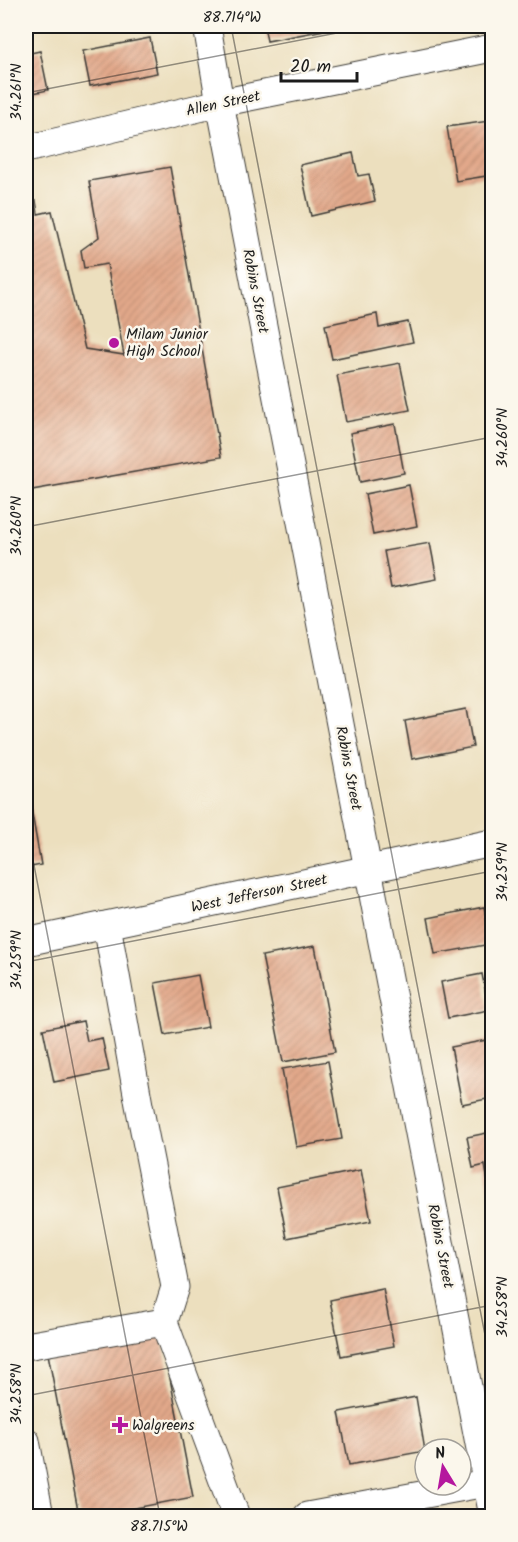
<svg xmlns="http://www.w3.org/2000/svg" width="518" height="1542" font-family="Kalam,sans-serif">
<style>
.building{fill:url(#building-hatch)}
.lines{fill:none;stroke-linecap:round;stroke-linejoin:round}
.minor-casing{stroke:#3b3934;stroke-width:29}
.minor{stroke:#fff;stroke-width:27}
.ticks{fill:none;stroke:#1c1c1c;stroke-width:1.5;stroke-opacity:0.45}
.poi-dot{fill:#b5179e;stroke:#fbf7ec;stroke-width:2}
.labels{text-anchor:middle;stroke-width:5;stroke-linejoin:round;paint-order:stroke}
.street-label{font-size:15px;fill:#1c1c1c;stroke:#fbf7ec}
.poi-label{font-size:15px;fill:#1c1c1c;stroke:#fbf7ec;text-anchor:start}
.neatline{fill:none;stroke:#1c1c1c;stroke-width:2}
.ticks-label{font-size:15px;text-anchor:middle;fill:#1c1c1c}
</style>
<defs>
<pattern id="building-hatch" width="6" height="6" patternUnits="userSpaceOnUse" patternTransform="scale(1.5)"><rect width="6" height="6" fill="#e2a88a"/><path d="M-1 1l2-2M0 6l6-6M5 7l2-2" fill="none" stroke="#c19076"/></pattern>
</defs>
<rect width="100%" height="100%" fill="#fbf7ec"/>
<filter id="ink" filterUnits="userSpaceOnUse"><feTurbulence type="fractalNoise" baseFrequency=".0167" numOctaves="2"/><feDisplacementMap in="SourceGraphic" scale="12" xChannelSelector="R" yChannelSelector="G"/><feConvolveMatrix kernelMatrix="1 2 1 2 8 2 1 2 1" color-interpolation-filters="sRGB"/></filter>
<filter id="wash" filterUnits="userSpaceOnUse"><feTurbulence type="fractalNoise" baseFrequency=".008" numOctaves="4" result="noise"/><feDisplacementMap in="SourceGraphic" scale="24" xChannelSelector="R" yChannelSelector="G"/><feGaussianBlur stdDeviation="1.35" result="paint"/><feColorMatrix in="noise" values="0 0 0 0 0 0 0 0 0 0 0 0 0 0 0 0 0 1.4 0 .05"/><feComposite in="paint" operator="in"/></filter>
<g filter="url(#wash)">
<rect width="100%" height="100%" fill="#ecdfbe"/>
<g id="blocks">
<g class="building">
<path d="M264,26H334L335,28L267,41Z"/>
<path d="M150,38L157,73L90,86L83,51Z"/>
<path d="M40,51L48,90L28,94L26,82V54Z"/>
<path d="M489,121L492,140V175L456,181L447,127Z"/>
<path d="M353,153L358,176L369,174L375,201L311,216L300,165Z"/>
<path d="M170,167L221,457L26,491V203L36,201L38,214L52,211L85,349L124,355L107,264L84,268L81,250L99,237L89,181Z"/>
<path d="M377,314L379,328L408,322L413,342L332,359L325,325Z"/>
<path d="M400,363L410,410L346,422L337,375Z"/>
<path d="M395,424L404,473L360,482L350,433Z"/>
<path d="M409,485L417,526L373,535L365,494Z"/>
<path d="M430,543L437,579L391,588L384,551Z"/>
<path d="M26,588L33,599L30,622H26Z"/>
<path d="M466,709L473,747L412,759L405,721Z"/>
<path d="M26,785H27L41,865L26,868Z"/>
<path d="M484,907L491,944L435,954L428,918Z"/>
<path d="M315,946L335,1052L283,1062L262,956Z"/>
<path d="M482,974L489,1010L448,1018L441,982Z"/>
<path d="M198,975L208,1027L165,1035L155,983Z"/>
<path d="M83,1021L87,1041L102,1038L109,1071L54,1082L43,1029Z"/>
<path d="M492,1039V1098L462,1104L451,1047Z"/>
<path d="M328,1061L342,1139L296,1147L282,1069Z"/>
<path d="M492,1132V1198L491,1199L485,1165L473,1168L467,1137Z"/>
<path d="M361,1170L371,1221L287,1238L277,1187Z"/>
<path d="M26,1246H27L33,1283L26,1285Z"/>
<path d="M383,1289L394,1346L341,1356L330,1300Z"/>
<path d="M161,1332L193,1497L93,1516H79L48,1354Z"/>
<path d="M416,1397L425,1451L349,1465L339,1412Z"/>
</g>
</g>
</g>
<g filter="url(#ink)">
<use href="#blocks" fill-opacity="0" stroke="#3b3934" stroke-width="1.5"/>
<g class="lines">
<defs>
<g id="minor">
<path d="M207,26L220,103L492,1511"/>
<path d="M26,149L220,103L492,48"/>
<path d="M107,925L139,1105L175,1287L164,1322L236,1516"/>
<path d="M26,942L492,843"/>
<path d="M26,1346L164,1322"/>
<path d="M26,1441L40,1516"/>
<path d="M307,1516L486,1483"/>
</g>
</defs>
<use href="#minor" class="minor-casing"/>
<use href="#minor" class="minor"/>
</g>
</g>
<path class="ticks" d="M231,26L492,1371M26,93L373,26M26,527L492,437M26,824L160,1516M26,962L492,871M26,1396L492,1305"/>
<g class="poi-dot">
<circle cx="114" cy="343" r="6"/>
<path d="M117 1416h6v6h6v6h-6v6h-6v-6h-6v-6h6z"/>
</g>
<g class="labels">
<g class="street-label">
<text transform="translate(223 103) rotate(-12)" y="5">Allen Street</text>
<text transform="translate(256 291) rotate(79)" y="5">Robins Street</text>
<text transform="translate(349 768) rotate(79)" y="5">Robins Street</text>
<text transform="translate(259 893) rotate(-12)" y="5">West Jefferson Street</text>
<text transform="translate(441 1246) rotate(79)" y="5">Robins Street</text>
</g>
<g class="poi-label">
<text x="126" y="339">Milam Junior<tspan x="126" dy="17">High School</tspan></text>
<text x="132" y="1430">Walgreens</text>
</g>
</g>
<rect width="518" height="1542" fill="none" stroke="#fbf7ec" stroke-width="66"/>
<g transform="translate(443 1467) rotate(349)"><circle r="28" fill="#fbf7ec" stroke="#a29f99" stroke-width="1.5"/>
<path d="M0-4.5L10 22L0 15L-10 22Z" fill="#b5179e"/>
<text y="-9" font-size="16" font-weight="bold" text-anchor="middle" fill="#1c1c1c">N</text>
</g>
<path d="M281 72v9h76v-9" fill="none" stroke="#1c1c1c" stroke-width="3"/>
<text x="290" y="72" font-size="18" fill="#1c1c1c" stroke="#fbf7ec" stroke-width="4.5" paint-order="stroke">20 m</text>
<rect x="33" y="33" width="452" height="1476" class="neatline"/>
<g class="ticks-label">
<text x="232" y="22">88.714°W</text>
<text transform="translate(16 92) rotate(-90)" y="5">34.261°N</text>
<text transform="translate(502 438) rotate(-90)" y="5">34.260°N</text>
<text transform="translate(16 526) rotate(-90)" y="5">34.260°N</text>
<text transform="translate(502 872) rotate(-90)" y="5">34.259°N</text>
<text transform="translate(16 960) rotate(-90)" y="5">34.259°N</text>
<text transform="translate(502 1307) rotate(-90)" y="5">34.258°N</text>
<text transform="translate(16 1394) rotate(-90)" y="5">34.258°N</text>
<text x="159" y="1531">88.715°W</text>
</g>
</svg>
